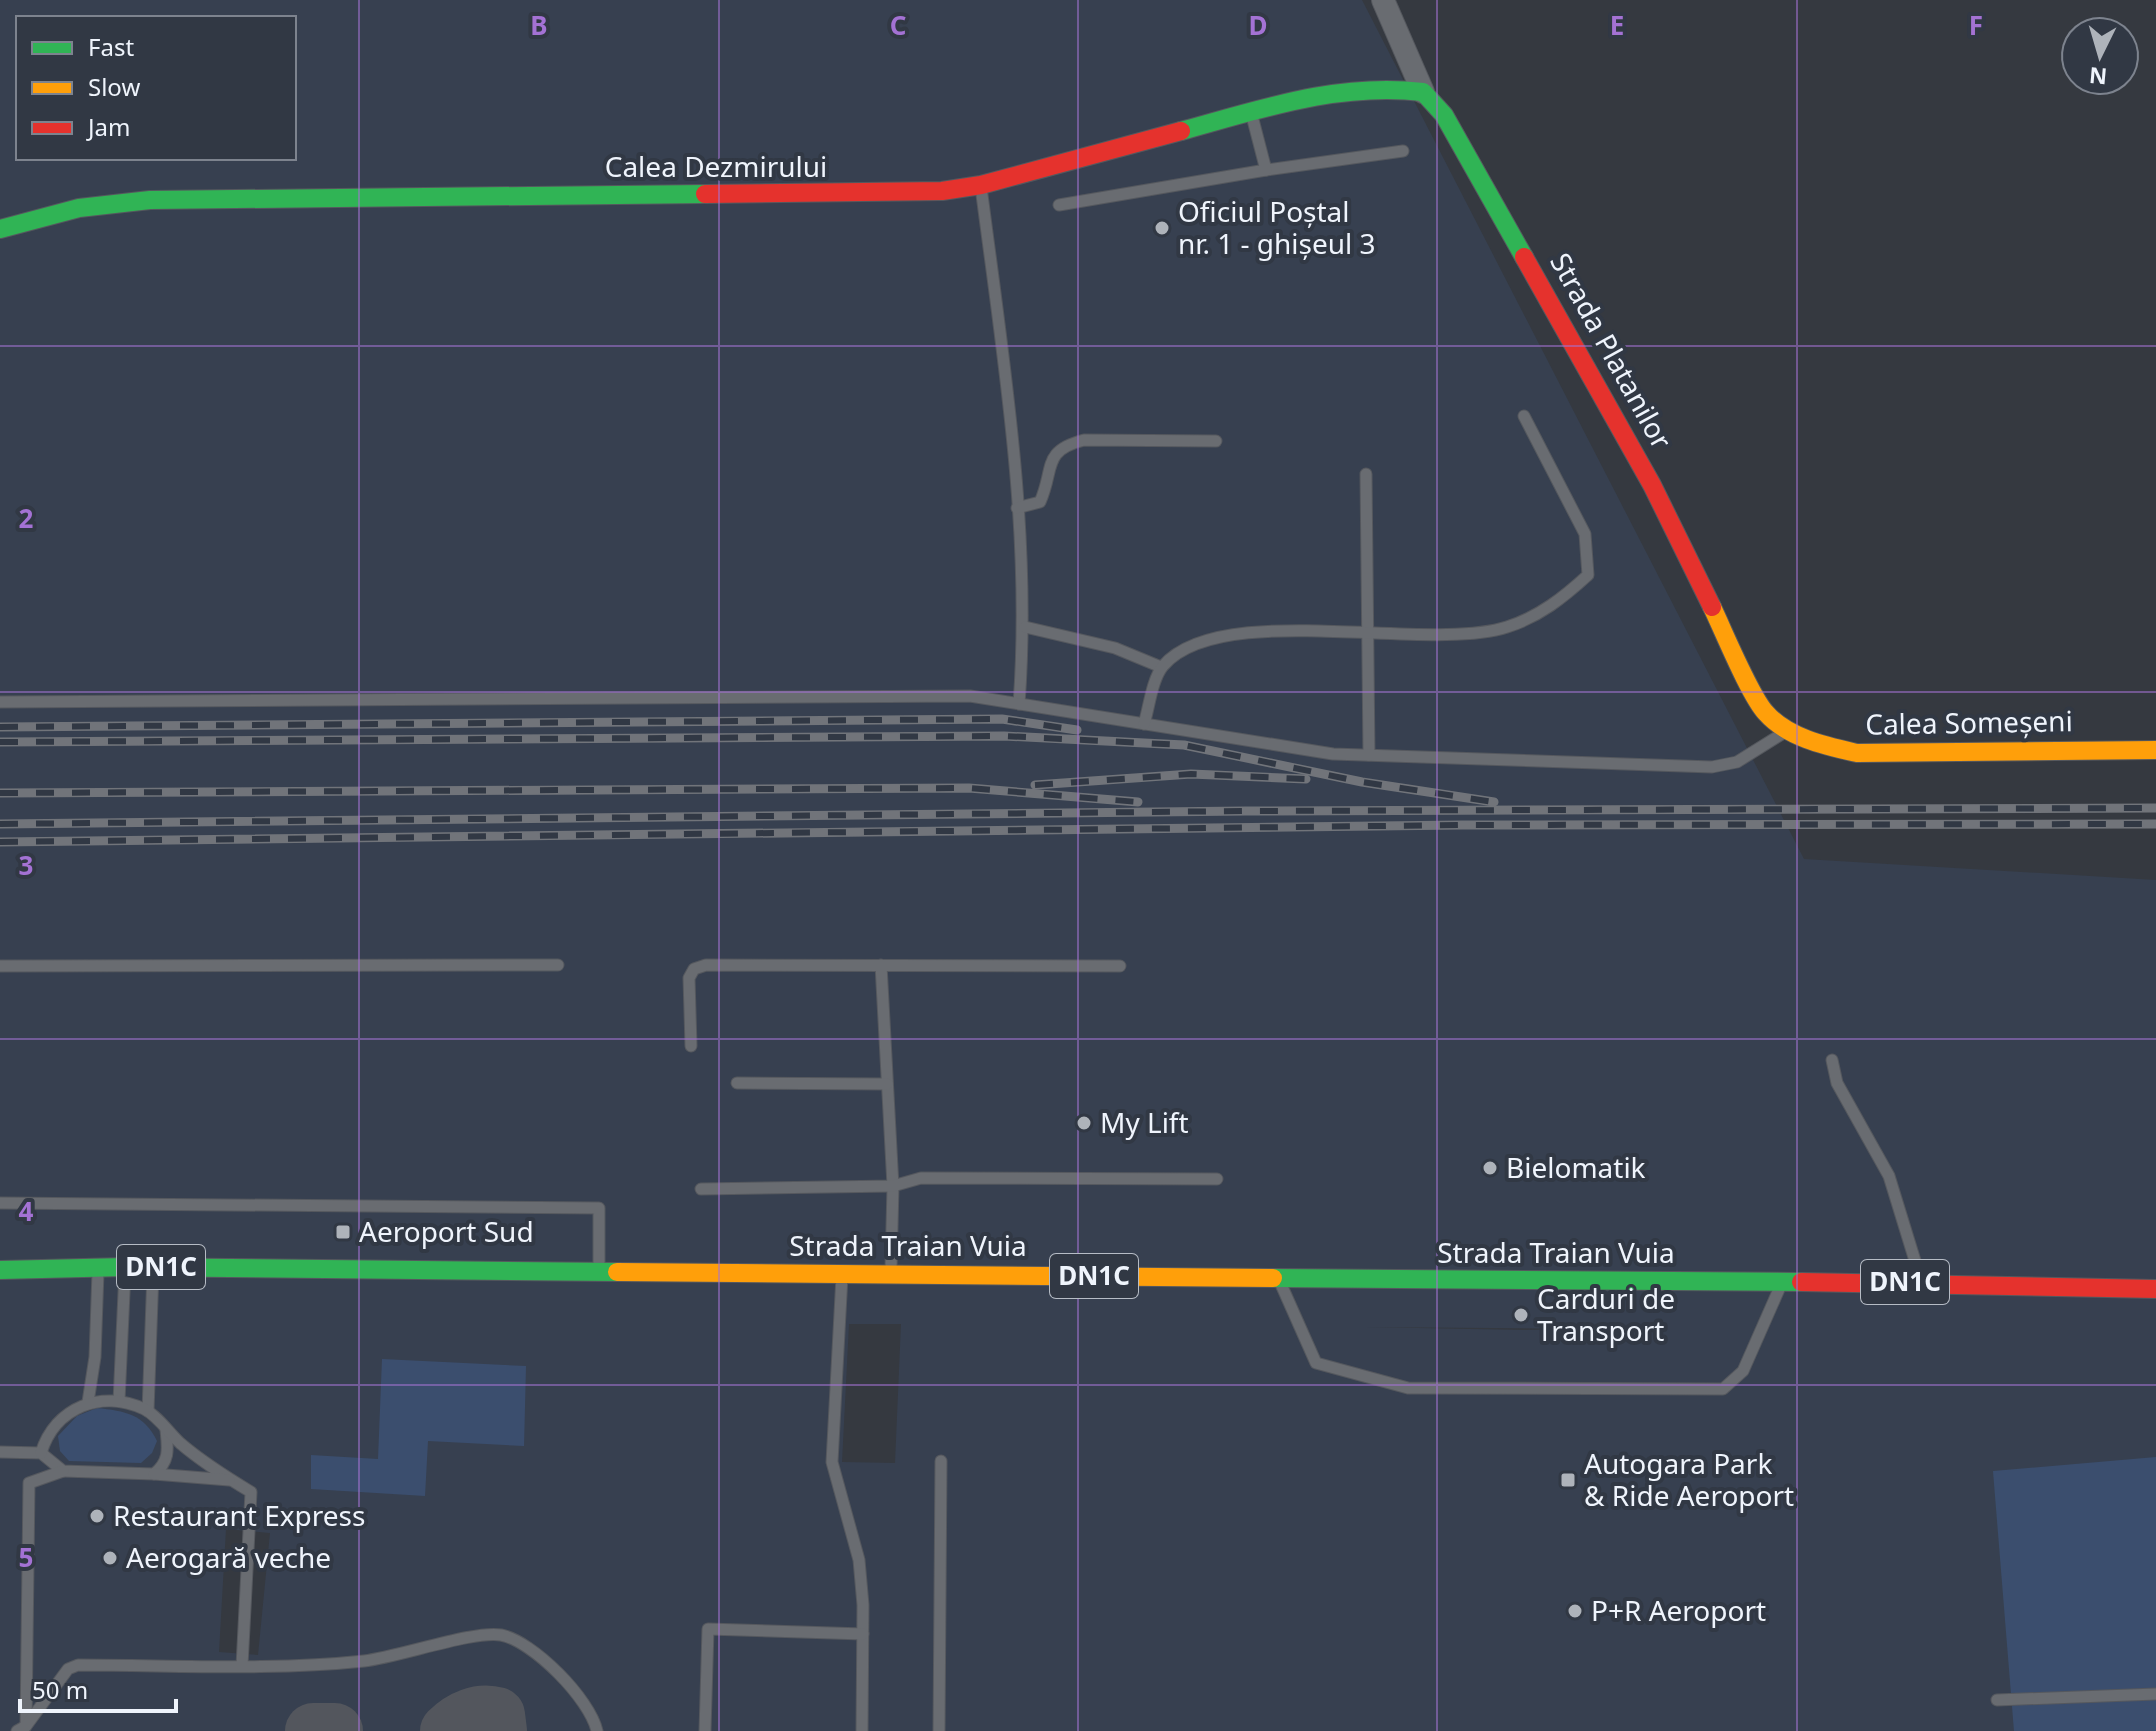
<svg xmlns="http://www.w3.org/2000/svg" width="2156" height="1731" font-family="'Noto Sans',sans-serif">
<style>
.built{fill:#374050;fill-rule:evenodd}
.green{fill:#3b4e6e}
.lines{fill:none;stroke-linecap:round;stroke-linejoin:round}
.taxiway{stroke:#53565d;stroke-width:56}
.lane-casing{stroke:#55585e;stroke-width:13}
.street-casing{stroke:#55585e;stroke-width:24}
.fast-casing{stroke:#55585e;stroke-width:20}
.slow-casing{stroke:#55585e;stroke-width:20}
.jam-casing{stroke:#55585e;stroke-width:20}
.lane{stroke:#696c71;stroke-width:11}
.street{stroke:#696c71;stroke-width:22}
.fast{stroke:#30b455;stroke-width:18}
.slow{stroke:#ff9f0a;stroke-width:18}
.jam{stroke:#e5322d;stroke-width:18}
.rail-casing{stroke:#71747a;stroke-width:9}
.rail{stroke:#313844;stroke-width:6;stroke-dasharray:18;stroke-linecap:butt}
.grid{fill:none;stroke:#a472d4;stroke-width:2;stroke-opacity:0.55}
.poi-dot{fill:#aeb3ba;stroke:#313844;stroke-width:3}
.labels{text-anchor:middle;stroke-width:8;stroke-linejoin:round;paint-order:stroke}
.shield{fill:#313844;stroke:#b6bcc5;stroke-width:2}
.shield-label{font-size:26px;font-weight:bold;fill:#eff4fc}
.street-label{font-size:28px;fill:#eff4fc;stroke:#313844}
.poi-label{font-size:28px;fill:#eff4fc;stroke:#313844;text-anchor:start}
.grid-label{font-size:26px;text-anchor:middle;font-weight:bold;fill:#a472d4;stroke:#313844;stroke-width:8;stroke-linejoin:round;paint-order:stroke}
</style>
<rect width="100%" height="100%" fill="#353940"/>
<path class="built" d="M0,0H1362L1804,859L2156,880V1731H0ZM18,18H294V158H18ZM849,1324H901L895,1463L842,1462ZM1364,1327L1614,1329H1615L1524,1330ZM226,1529L270,1533L258,1655L219,1652Z"/>
<g class="green">
<path d="M382,1359L526,1366L524,1446L428,1441L425,1496L311,1489V1455L378,1459Z"/>
<path d="M97,1408C125,1411 144,1414 157,1441L152,1453L141,1463L69,1461L60,1451L58,1436L77,1416Z"/>
<path d="M2156,1457V1731H2014L1993,1471Z"/>
</g>
<g class="lines">
<g class="taxiway">
<path d="M313,1731H335"/>
<path d="M448,1731C461,1718 479,1710 497,1715L499,1731"/>
</g>
<defs>
<g id="lane">
<path d="M1266,170L1403,151"/>
<path d="M981,187C1003,358 1032,531 1019,704"/>
<path d="M1059,205L1266,170L1251,112"/>
<path d="M1366,474L1369,755"/>
<path d="M1017,508L1040,502C1055,469 1041,451 1084,440L1216,441"/>
<path d="M1025,627L1115,648L1161,667"/>
<path d="M0,702L970,696L1333,754L1712,767L1737,762L1785,732"/>
<path d="M1144,724C1149,708 1152,679 1163,666C1220,599 1426,653 1507,627C1539,617 1564,597 1588,575L1585,534L1524,416"/>
<path d="M881,965L893,1186L891,1268"/>
<path d="M0,966L558,965"/>
<path d="M691,1046L689,978L694,969L706,965L1120,966"/>
<path d="M1832,1060L1837,1083L1889,1176L1920,1277"/>
<path d="M737,1083L887,1084"/>
<path d="M701,1189L893,1186L921,1178L1217,1179"/>
<path d="M0,1203L599,1208V1268"/>
<path d="M842,1276L832,1462L859,1560L863,1605L862,1731"/>
<path d="M1280,1282L1316,1363L1408,1388L1723,1389L1743,1371L1780,1287"/>
<path d="M119,1401L125,1271"/>
<path d="M88,1402L95,1357L98,1272"/>
<path d="M148,1411L153,1272"/>
<path d="M0,1452L41,1453L63,1471L154,1474C170,1461 168,1449 166,1430"/>
<path d="M41,1453C55,1407 102,1389 144,1409C158,1416 169,1433 180,1443C202,1462 226,1477 251,1492L242,1666"/>
<path d="M154,1474L229,1480"/>
<path d="M1997,1700L2156,1694"/>
<path d="M26,1726L29,1483L63,1471"/>
<path d="M17,1731L26,1726L68,1669L78,1665C173,1665 270,1671 364,1661C399,1657 475,1630 501,1635C533,1641 590,1699 597,1731"/>
<path d="M705,1731L708,1629L863,1634"/>
<path d="M939,1731L941,1461"/>
</g>
<path id="street" d="M1383,0L1423,92"/>
<g id="fast">
<path d="M1181,131C1261,109 1339,82 1423,92L1444,115L1524,257"/>
<path d="M0,229L79,208L150,200L705,194"/>
<path d="M0,1270L125,1267L617,1272"/>
<path d="M1273,1278L1801,1282"/>
</g>
<g id="slow">
<path d="M1712,607C1724,632 1750,696 1766,713C1788,738 1826,746 1857,753L2156,750"/>
<path d="M617,1272L1273,1278"/>
</g>
<g id="jam">
<path d="M705,194L942,191L981,185L1181,131"/>
<path d="M1524,257L1652,485L1712,607"/>
<path d="M1801,1282L2156,1289"/>
</g>
</defs>
<use href="#lane" class="lane-casing"/>
<use href="#street" class="street-casing"/>
<use href="#fast" class="fast-casing"/>
<use href="#slow" class="slow-casing"/>
<use href="#jam" class="jam-casing"/>
<use href="#lane" class="lane"/>
<use href="#street" class="street"/>
<use href="#fast" class="fast"/>
<use href="#slow" class="slow"/>
<use href="#jam" class="jam"/>
<defs>
<g id="rail">
<path d="M0,727L1002,719L1077,730"/>
<path d="M0,742L1004,736L1184,745L1362,782L1494,802"/>
<path d="M1035,785L1191,774L1306,779"/>
<path d="M0,793L969,788L1138,802"/>
<path d="M0,824L1246,811L2156,808"/>
<path d="M0,842L1462,825L2156,824"/>
</g>
</defs>
<use href="#rail" class="rail-casing"/>
<use href="#rail" class="rail"/>
</g>
<path class="grid" d="M359,0V1731M719,0V1731M1078,0V1731M1437,0V1731M1797,0V1731M0,346H2156M0,692H2156M0,1039H2156M0,1385H2156"/>
<g class="poi-dot">
<circle cx="1162" cy="228" r="8"/>
<circle cx="1084" cy="1123" r="8"/>
<circle cx="1490" cy="1168" r="8"/>
<rect x="335" y="1224" width="16" height="16" rx="4"/>
<circle cx="1521" cy="1315" r="8"/>
<rect x="1560" y="1472" width="16" height="16" rx="4"/>
<circle cx="97" cy="1516" r="8"/>
<circle cx="110" cy="1558" r="8"/>
<circle cx="1575" cy="1611" r="8"/>
</g>
<g class="labels">
<g class="shield">
<rect x="117" y="1245" width="88" height="44" rx="6"/>
<rect x="1050" y="1254" width="88" height="44" rx="6"/>
<rect x="1861" y="1260" width="88" height="44" rx="6"/>
</g>
<g class="shield-label">
<text x="161" y="1276">DN1C</text>
<text x="1094" y="1285">DN1C</text>
<text x="1905" y="1291">DN1C</text>
</g>
<g class="street-label">
<text x="716" y="177">Calea Dezmirului</text>
<text transform="translate(1611 351) rotate(61)" y="10">Strada Platanilor</text>
<text transform="translate(1969 723) rotate(-1)" y="10">Calea Someșeni</text>
<text x="908" y="1256">Strada Traian Vuia</text>
<text x="1556" y="1263">Strada Traian Vuia</text>
</g>
<g class="poi-label">
<text x="1178" y="222">Oficiul Poștal<tspan x="1178" dy="32">nr. 1 - ghișeul 3</tspan></text>
<text x="1100" y="1133">My Lift</text>
<text x="1506" y="1178">Bielomatik</text>
<text x="359" y="1242">Aeroport Sud</text>
<text x="1537" y="1309">Carduri de<tspan x="1537" dy="32">Transport</tspan></text>
<text x="1584" y="1474">Autogara Park<tspan x="1584" dy="32">&amp; Ride Aeroport</tspan></text>
<text x="113" y="1526">Restaurant Express</text>
<text x="126" y="1568">Aerogară veche</text>
<text x="1591" y="1621">P+R Aeroport</text>
</g>
</g>
<g class="grid-label">
<text x="539" y="35">B</text>
<text x="898" y="35">C</text>
<text x="1258" y="35">D</text>
<text x="1617" y="35">E</text>
<text x="1976" y="35">F</text>
<text x="26" y="528">2</text>
<text x="26" y="875">3</text>
<text x="26" y="1221">4</text>
<text x="26" y="1567">5</text>
</g>
<rect x="16" y="16" width="280" height="144" fill="#313844" stroke="#7d838e" stroke-width="2"/>
<rect x="32" y="42" width="40" height="12" fill="#30b455" stroke="#7d838e" stroke-width="2"/>
<text x="88" y="56" font-size="24" fill="#eff4fc">Fast</text>
<rect x="32" y="82" width="40" height="12" fill="#ff9f0a" stroke="#7d838e" stroke-width="2"/>
<text x="88" y="96" font-size="24" fill="#eff4fc">Slow</text>
<rect x="32" y="122" width="40" height="12" fill="#e5322d" stroke="#7d838e" stroke-width="2"/>
<text x="88" y="136" font-size="24" fill="#eff4fc">Jam</text>
<g transform="translate(2100 56) rotate(185)"><circle r="38" fill="#313844" stroke="#7d838e" stroke-width="2"/>
<path d="M0-6L14 30L0 20L-14 30Z" fill="#aeb3ba"/>
<text y="-12" font-size="22" font-weight="bold" text-anchor="middle" fill="#eff4fc">N</text>
</g>
<path d="M20 1699v12h156v-12" fill="none" stroke="#eff4fc" stroke-width="4"/>
<text x="32" y="1699" font-size="24" fill="#eff4fc" stroke="#313844" stroke-width="6" paint-order="stroke">50 m</text>
</svg>
